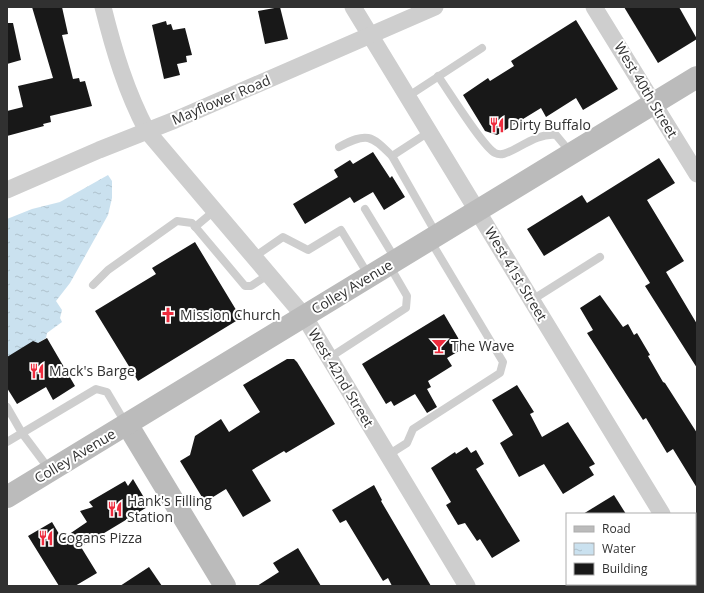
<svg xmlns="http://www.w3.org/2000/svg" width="704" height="593" font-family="'Open Sans',sans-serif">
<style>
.water{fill:url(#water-ripples)}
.building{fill:#181818}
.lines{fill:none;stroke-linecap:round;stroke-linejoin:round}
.lane{stroke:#cecece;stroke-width:8}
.street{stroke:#cecece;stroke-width:17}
.secondary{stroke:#bbb;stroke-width:22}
.labels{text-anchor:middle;stroke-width:4;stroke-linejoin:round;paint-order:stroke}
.street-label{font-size:14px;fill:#313131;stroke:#fff}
.poi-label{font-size:14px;fill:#313131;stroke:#fff;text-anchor:start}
</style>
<defs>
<pattern id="water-ripples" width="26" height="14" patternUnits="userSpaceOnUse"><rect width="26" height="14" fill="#cae1ef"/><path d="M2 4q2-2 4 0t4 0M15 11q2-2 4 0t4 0" fill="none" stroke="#aec2cd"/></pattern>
</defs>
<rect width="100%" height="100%" fill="#fff"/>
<path class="water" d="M108,175L112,181V198L108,215L70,283L56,301L62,310L60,318L62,322L47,333L46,338L7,362V219L32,209L60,202Z"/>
<g class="building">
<path d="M32,7H62L68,34L62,35L73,79L79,78L80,82L85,81L92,106L50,116L51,122L43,124L44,126L7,136V111L23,107L18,86L53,78Z"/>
<path d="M280,7L288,39L265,44L258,11Z"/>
<path d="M624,7H679L697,39L658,63Z"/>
<path d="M576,20L618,89L583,110L576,98L546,117L541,108L497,135L485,131L463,95L488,78L490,81L514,66L511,61Z"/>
<path d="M166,21L167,25L171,24L173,30L185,28L192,55L186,56L187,62L177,64L180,75L164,79L152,25Z"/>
<path d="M7,23H13L21,60L7,64Z"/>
<path d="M373,152L390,178L392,176L405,197L384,210L373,192L354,203L350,197L305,224L293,204L338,177L334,170L350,160L353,164Z"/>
<path d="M659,158L675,183L647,200L684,261L666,272L697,324V368L645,286L650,283L609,216L544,256L527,229L582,195L587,203Z"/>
<path d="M195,242L241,318L138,381L95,311L156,274L152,268Z"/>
<path d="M600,295L623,327L628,324L634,335L637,333L650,355L648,356L663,382L665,383L697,433V488L673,449L667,453L646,418L643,420L587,333L593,330L580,308Z"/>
<path d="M444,314L464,348L447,358L452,366L428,381L431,387L427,389L437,407L427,413L415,394L394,406L391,401L386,404L362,364Z"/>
<path d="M47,338L75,386L53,400L46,387L17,404L7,388V357L33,341L38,343Z"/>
<path d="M287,359H294L297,362L335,424L286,453L284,451L252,470L271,501L243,517L226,489L205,502L180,461L190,455L195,436L221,419L229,432L260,412L243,385Z"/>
<path d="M517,385L534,412L530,414L542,437L568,422L595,464L589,467L594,475L563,494L544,464L519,477L500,443L513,435L492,400Z"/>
<path d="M467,447L471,453L476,450L484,464L476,469L520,541L492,558L480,539L477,541L465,523L458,525L446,505L451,502L431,468L455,452L456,454Z"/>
<path d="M133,479L149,506L81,547L97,573L75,586H59L28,536L52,522L62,539L87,522L80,511L93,507L89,502L125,481L128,486Z"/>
<path d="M374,485L382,500L381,501L431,586H392L388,578L383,581L346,520L340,523L332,510Z"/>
<path d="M614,495L626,514H583Z"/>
<path d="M298,548L321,586H257L279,572L273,563Z"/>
<path d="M149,567L162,586H120Z"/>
</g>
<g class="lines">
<g class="lane">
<path d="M438,76C448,90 483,147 495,153C501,156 507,153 513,150C525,144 541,133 556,135L571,153"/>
<path d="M407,97L482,48"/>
<path d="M429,132L392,156L437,235"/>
<path d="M339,147C367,132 371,135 392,156"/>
<path d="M365,209L396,260"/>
<path d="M195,227L214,211"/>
<path d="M254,257L283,237L308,250L341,230L369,276"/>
<path d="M93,285L108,270L177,221L192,223L245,286H251L268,275"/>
<path d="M532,300L600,257"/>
<path d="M329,358L406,308L407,296L389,265"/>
<path d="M7,407L22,433L49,469"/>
<path d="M7,442L96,389L107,392L126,424"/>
<path d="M388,455L407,443L413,429L500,373L503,362L430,240"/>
</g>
<g class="street">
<path d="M103,7C114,51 126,91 147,131L304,316L467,586"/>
<path d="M353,7L662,514"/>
<path d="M594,7L697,174"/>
<path d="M7,190L99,150L175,120L435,7"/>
<path d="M695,569L697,572"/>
</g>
<g class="secondary">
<path d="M127,424L225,586"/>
<path d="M7,497L697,77"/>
</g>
</g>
<defs>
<symbol id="restaurant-bare" viewBox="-9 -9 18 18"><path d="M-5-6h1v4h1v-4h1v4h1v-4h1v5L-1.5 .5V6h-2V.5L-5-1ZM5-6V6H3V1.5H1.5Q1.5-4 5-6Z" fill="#ee2c3e" stroke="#fff" stroke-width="2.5" paint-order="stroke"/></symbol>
<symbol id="church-bare" viewBox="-9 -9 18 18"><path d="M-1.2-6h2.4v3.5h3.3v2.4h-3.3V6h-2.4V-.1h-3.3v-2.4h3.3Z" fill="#ee2c3e" stroke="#fff" stroke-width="2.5" paint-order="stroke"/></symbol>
<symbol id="bar-bare" viewBox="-9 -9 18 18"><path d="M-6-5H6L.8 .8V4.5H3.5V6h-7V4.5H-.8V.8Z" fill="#ee2c3e" stroke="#fff" stroke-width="2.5" paint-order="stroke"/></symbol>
</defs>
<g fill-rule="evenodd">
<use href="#restaurant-bare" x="486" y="114" width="22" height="22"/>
<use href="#church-bare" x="157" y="304" width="22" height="22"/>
<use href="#bar-bare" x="428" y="335" width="22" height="22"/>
<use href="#restaurant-bare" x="26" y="360" width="22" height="22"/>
<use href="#restaurant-bare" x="104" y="498" width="22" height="22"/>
<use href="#restaurant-bare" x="35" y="527" width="22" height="22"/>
</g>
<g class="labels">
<g class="street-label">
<text transform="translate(646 90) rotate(59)" y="5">West 40th Street</text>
<text transform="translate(221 100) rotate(-23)" y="5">Mayflower Road</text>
<text transform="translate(516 274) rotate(59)" y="5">West 41st Street</text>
<text transform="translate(352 287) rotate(-31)" y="5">Colley Avenue</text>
<text transform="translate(341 378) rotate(59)" y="5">West 42nd Street</text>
<text transform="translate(75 456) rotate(-31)" y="5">Colley Avenue</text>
</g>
<g class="poi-label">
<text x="509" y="130">Dirty Buffalo</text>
<text x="180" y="320">Mission Church</text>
<text x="451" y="351">The Wave</text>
<text x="49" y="376">Mack's Barge</text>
<text x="127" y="506">Hank's Filling<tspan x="127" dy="16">Station</tspan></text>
<text x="58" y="543">Cogans Pizza</text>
</g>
</g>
<rect width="704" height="593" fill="none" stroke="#313131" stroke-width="16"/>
<rect x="566" y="513" width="130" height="72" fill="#ffffff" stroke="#adadad"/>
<rect x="574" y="526" width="20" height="6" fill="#bbbbbb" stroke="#adadad"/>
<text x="602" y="533" font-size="12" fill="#313131">Road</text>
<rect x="574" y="543" width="20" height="12" fill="url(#water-ripples)" stroke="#adadad"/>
<text x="602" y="553" font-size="12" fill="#313131">Water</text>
<rect x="574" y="563" width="20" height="12" fill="#181818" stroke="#adadad"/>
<text x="602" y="573" font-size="12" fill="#313131">Building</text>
</svg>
